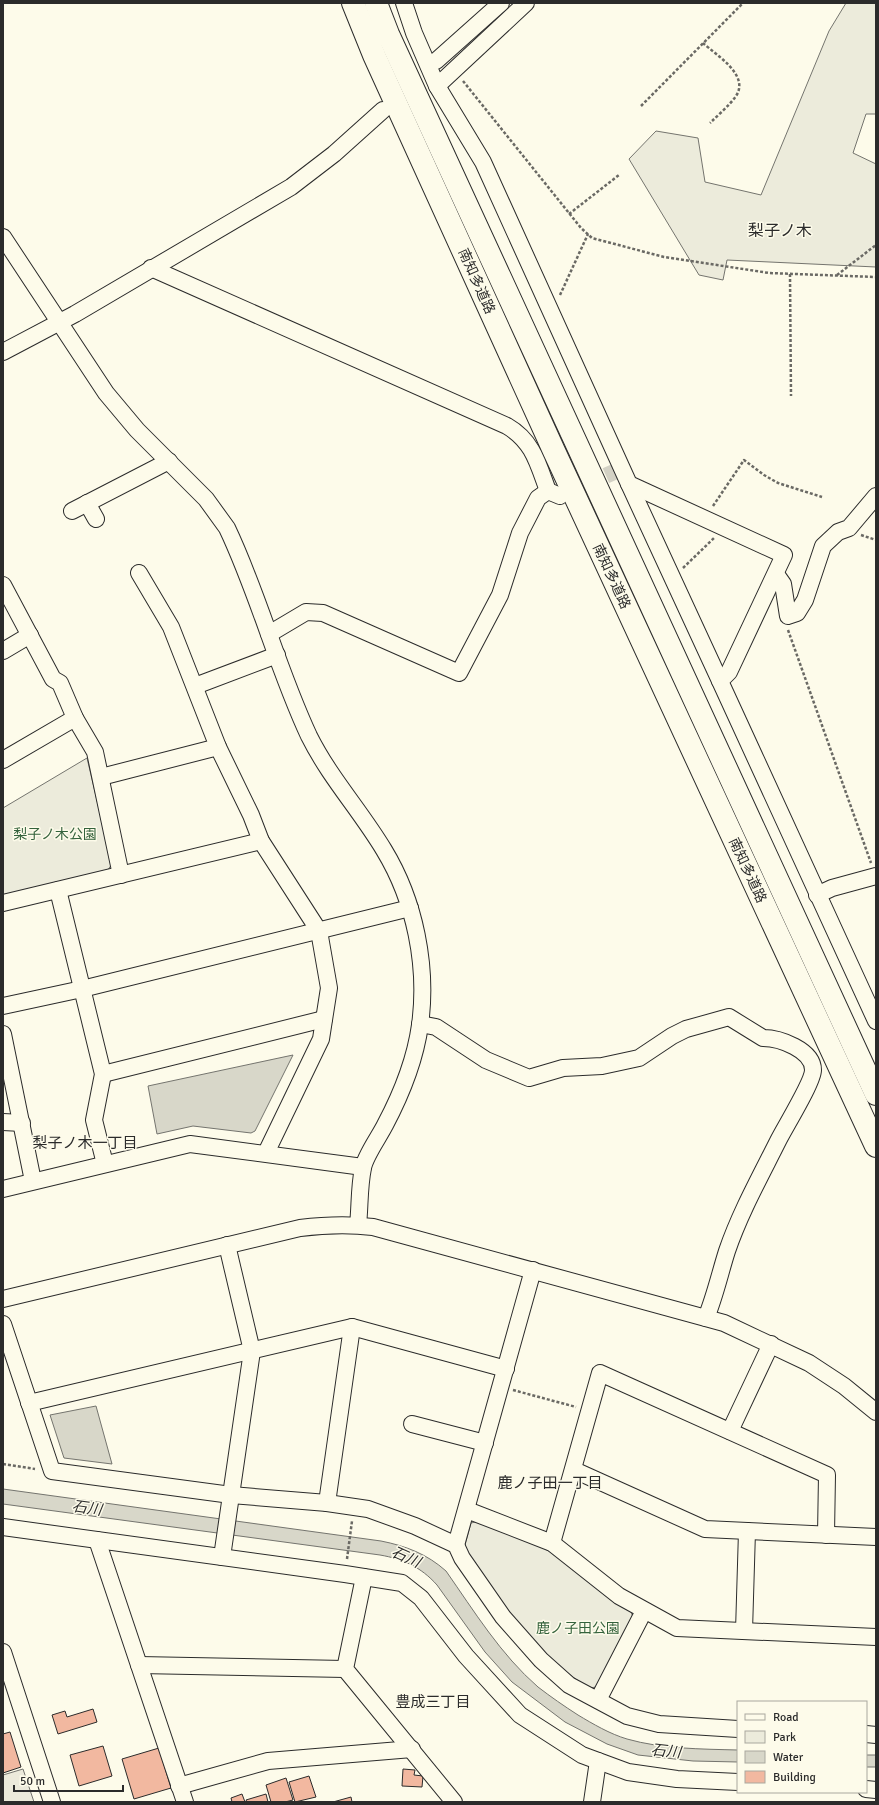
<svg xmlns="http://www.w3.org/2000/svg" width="879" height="1805" font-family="Signika,'Noto Sans JP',sans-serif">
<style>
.green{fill:#ecebdb;stroke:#74746e}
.parking{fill:#eceadb;stroke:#74746e}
.water{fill:#d8d7c9;stroke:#74746e}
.building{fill:#f2b8a0;stroke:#2b2b2b}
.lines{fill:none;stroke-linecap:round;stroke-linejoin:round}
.minor-tunnel{stroke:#d3d1c4;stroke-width:16;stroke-dasharray:16 8;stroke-linecap:butt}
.minor-casing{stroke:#2b2b2b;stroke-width:18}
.highway-casing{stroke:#2b2b2b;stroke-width:24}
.path{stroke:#6a6964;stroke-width:2.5;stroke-dasharray:3 2;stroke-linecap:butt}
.minor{stroke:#fdfbea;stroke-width:16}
.highway{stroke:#fdfbea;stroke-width:22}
.labels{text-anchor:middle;stroke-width:3;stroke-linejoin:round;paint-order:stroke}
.street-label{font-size:14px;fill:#2b2b2b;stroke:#fdfbea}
.park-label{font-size:14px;fill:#34623c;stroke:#fdfbea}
.neighbourhood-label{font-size:15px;fill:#2b2b2b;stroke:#fdfbea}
.water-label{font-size:15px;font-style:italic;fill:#2b2b2b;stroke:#fdfbea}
.quarter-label{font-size:16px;fill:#2b2b2b;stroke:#fdfbea}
</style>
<rect width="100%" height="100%" fill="#fdfbea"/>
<g class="green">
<path d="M846,3H876V114H866L853,153L876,164V267L727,260L723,280L699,275L629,159L656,131L698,138L705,182L761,195L829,31Z"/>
<path d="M87,758L112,864L107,871L3,896V808Z"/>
<path d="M479,1521L549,1550L611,1600L631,1611L633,1618L596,1687L590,1688C537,1658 503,1603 468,1555L465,1545L471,1523Z"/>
</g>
<path class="parking" d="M23,1769L34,1802H3V1775Z"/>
<g class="water">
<path d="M293,1055L255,1131L251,1133L193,1126L157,1134L148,1086Z"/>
<path d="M96,1406L112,1464L64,1458L50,1415Z"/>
<path d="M3,1489L381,1541C406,1546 427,1554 446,1571C474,1611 501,1655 538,1687C551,1697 564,1706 578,1715C593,1724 610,1734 627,1739C662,1749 701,1749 738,1750V1762L693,1761L638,1755L607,1744L565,1722L512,1682L485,1652L437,1585C421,1567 403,1559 380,1555L3,1504Z"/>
<rect x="866" y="1755" width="10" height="12"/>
</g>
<g class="building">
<path d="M93,1709L97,1722L58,1734L52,1715L65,1711L67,1717Z"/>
<path d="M10,1732L21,1767L3,1773V1734Z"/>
<path d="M103,1746L112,1776L79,1786L70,1755Z"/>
<path d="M159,1748L171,1788L134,1799L122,1759Z"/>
<path d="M403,1769L415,1770L414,1775L423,1776L422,1787L402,1786Z"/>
<path d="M309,1776L316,1797L295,1802L289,1782Z"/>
<path d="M286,1778L293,1800L285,1802H271L266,1785Z"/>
<path d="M242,1794L245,1802H232L231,1798Z"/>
<path d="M266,1794L268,1802H247L246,1800Z"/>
<path d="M351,1797L352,1802H333Z"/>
</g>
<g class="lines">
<path class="minor-tunnel" d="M562,495L621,469"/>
<defs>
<g id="minor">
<path d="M404,3L414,33L437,86L483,162L629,484L784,555L729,672L720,681L876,1021"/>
<path d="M436,61L501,3"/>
<path d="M437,86L526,3"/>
<path d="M3,237L106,393L137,430L206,499L227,528C259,595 277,668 309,736C330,778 360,810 384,850C415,901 428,966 420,1025C415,1061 402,1093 385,1125C379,1137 365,1156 363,1168C359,1187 360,1207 358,1225"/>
<path d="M151,268L507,426C533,441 538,464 548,491"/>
<path d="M3,352L75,314L291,187L334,154L383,110"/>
<path d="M629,484L720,681"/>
<path d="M87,503L96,519"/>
<path d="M72,511L169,461"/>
<path d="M139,573L171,627L218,747L251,815L261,841L319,931L329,988L321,1039L266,1153"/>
<path d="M776,574L783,584L788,616L797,613L805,600L823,546L838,532L849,528L876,496"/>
<path d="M3,585L53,679L60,683L75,718L95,752L121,875"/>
<path d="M269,634L306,612L323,613L459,673L500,595L520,533L538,498L548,491L560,496"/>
<path d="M3,651L30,635"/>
<path d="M195,686L277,655"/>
<path d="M3,760L75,718"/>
<path d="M101,777L218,747"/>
<path d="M58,890L103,1074L94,1120L105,1164"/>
<path d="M817,895L832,888L876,876"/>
<path d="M3,903L261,841"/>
<path d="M3,1006L82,989L410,908"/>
<path d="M420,1024L436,1027L486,1060L529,1078L563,1068L602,1066L639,1058L672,1036L686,1029L729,1017L763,1038C780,1038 813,1050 813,1070C813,1082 785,1127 778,1141C760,1177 740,1213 727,1251C720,1273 715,1296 706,1318"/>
<path d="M3,1034L33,1181"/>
<path d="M103,1074L324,1019"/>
<path d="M3,1122L22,1123"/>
<path d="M3,1189L190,1144L363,1167"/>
<path d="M3,1299L300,1228C324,1225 348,1224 373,1227L724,1323L809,1363L844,1386L876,1412"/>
<path d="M3,1324L52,1471L231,1495L327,1503L368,1509L415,1526L456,1545L462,1558L503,1617L541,1660L569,1685L627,1716L659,1724L738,1729"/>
<path d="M29,1403L352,1327L506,1369"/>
<path d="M412,1424L485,1443"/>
<path d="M730,1431L771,1344"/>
<path d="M574,1470L705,1529L876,1537"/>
<path d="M327,1503L352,1327"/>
<path d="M467,1510L552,1543L619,1596L677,1628L876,1637"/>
<path d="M3,1527L345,1574L402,1583L421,1598L466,1656L520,1715L582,1755L628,1772L677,1779L738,1782"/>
<path d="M97,1540L185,1802"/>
<path d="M552,1543L600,1373L827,1475L826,1535"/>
<path d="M456,1545L533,1270"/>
<path d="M222,1557L252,1351L227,1245"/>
<path d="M364,1577L345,1669L454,1802"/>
<path d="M744,1631L747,1531"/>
<path d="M3,1652L52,1802"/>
<path d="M139,1665L345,1669"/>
<path d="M598,1700L644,1611"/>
<path d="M866,1734L876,1735"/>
<path d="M179,1786L268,1761L412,1749"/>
<path d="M866,1789L876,1790"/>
<path d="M592,1802L598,1761"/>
</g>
<g id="highway">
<path d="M353,3L374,55L554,451L876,1146"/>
<path d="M376,3L388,34L876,1094"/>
</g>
</defs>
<use href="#minor" class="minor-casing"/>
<use href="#highway" class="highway-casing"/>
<g class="path">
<path d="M703,43C716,55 750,75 736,96C729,106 718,115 710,123"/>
<path d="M463,81L581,228L592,238L664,257L769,273L876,277"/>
<path d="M641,106L743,3"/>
<path d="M875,108H876"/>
<path d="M569,214L619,175"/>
<path d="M790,274L791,396"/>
<path d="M837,275L876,245"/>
<path d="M560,295L588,234"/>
<path d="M713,506L744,460L764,475L778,483L822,497"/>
<path d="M861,535L876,540"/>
<path d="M683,568L714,538"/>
<path d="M788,630L871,863"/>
<path d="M513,1390L576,1407"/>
<path d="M3,1464L35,1469"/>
<path d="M347,1559L352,1521"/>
</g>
<use href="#minor" class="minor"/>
<use href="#highway" class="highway"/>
</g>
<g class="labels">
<g class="street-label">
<text transform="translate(477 281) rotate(66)" y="5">南知多道路</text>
<text transform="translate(612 576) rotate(65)" y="5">南知多道路</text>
<text transform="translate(748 870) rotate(65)" y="5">南知多道路</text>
</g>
<g class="park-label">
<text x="55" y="839">梨子ノ木公園</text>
<text x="578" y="1633">鹿ノ子田公園</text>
</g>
<g class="neighbourhood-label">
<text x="85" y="1148">梨子ノ木一丁目</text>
<text x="550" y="1488">鹿ノ子田一丁目</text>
<text x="433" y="1707">豊成三丁目</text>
</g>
<g class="water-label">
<text transform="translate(87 1508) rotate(8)" y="5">石川</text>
<text transform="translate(406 1557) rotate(24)" y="5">石川</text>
<text transform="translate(666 1751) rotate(6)" y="5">石川</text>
</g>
<g class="quarter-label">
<text x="780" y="236">梨子ノ木</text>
</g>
</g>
<rect width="879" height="1805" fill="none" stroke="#2b2b2b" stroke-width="8"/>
<rect x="737" y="1701" width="130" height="92" fill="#fdfbea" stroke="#a9a89e"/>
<rect x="745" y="1714" width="20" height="6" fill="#fdfbea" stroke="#a9a89e"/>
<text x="773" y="1721" font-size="12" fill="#2b2b2b">Road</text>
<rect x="745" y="1731" width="20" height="12" fill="#ecebdb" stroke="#a9a89e"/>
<text x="773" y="1741" font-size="12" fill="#2b2b2b">Park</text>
<rect x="745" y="1751" width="20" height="12" fill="#d8d7c9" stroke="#a9a89e"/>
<text x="773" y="1761" font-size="12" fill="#2b2b2b">Water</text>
<rect x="745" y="1771" width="20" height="12" fill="#f2b8a0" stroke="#a9a89e"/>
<text x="773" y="1781" font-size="12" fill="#2b2b2b">Building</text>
<path d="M14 1785v6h109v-6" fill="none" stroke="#2b2b2b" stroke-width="2"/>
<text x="20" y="1785" font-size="12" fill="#2b2b2b" stroke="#fdfbea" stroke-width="3" paint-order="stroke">50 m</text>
</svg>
